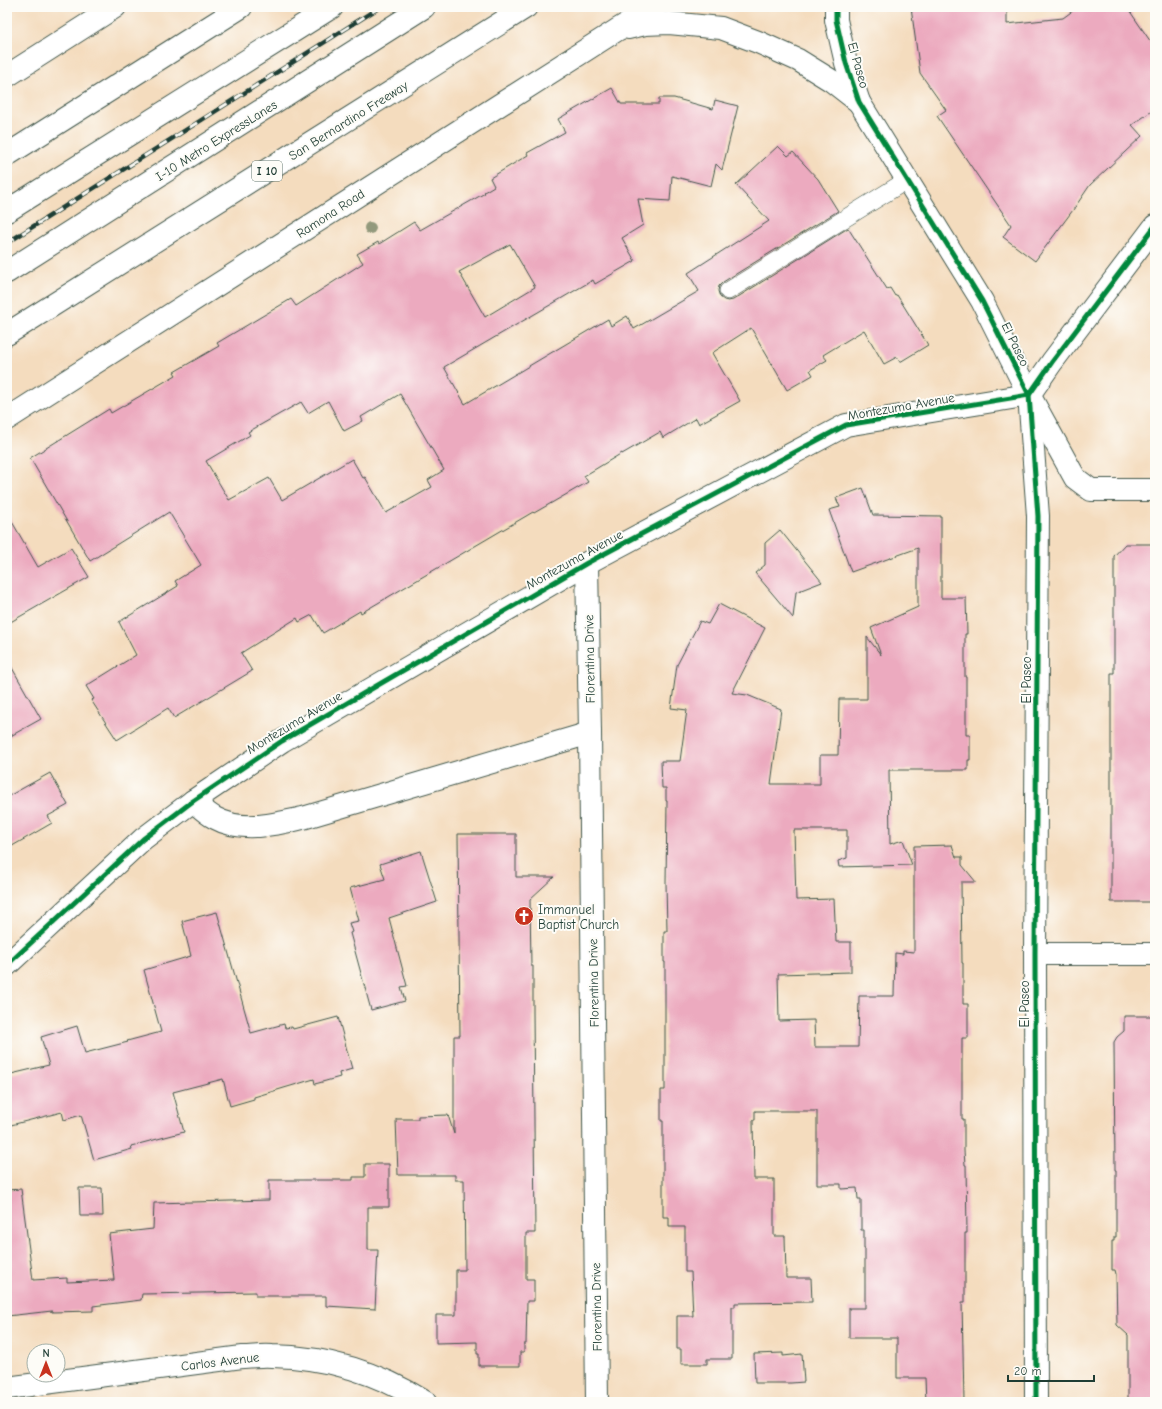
<svg xmlns="http://www.w3.org/2000/svg" width="1162" height="1409" font-family="'Comic Neue',sans-serif">
<style>
.building{fill:#ecaabf;fill-rule:evenodd}
.lines{fill:none;stroke-linecap:round;stroke-linejoin:round}
.service-casing{stroke:#3f5549;stroke-width:18}
.minor-casing{stroke:#3f5549;stroke-width:24}
.motorway-casing{stroke:#3f5549;stroke-width:24}
.service{stroke:#fff;stroke-width:17}
.minor{stroke:#fff;stroke-width:22}
.motorway{stroke:#fff;stroke-width:22}
.rail-casing{stroke:#1f3d34;stroke-width:4.5}
.rail{stroke:#fdfcf7;stroke-width:3;stroke-dasharray:9;stroke-linecap:butt}
.cycleway-casing{stroke:#fdfcf7;stroke-width:8}
.cycleway{stroke:#00873e;stroke-width:5}
.tree{fill:#92997c}
.labels{text-anchor:middle;stroke-width:4;stroke-linejoin:round;paint-order:stroke}
.shield{fill:#fdfcf7;stroke:#62766e;stroke-width:1}
.shield-label{font-size:12px;font-weight:bold;fill:#1f3d34}
.street-label{font-size:13px;fill:#1f3d34;stroke:#fdfcf7}
.poi-label{font-size:13px;fill:#1f3d34;stroke:#fdfcf7;text-anchor:start}
</style>
<rect width="100%" height="100%" fill="#fdfcf7"/>
<filter id="ink" filterUnits="userSpaceOnUse"><feTurbulence type="fractalNoise" baseFrequency=".025" numOctaves="2"/><feDisplacementMap in="SourceGraphic" scale="8" xChannelSelector="R" yChannelSelector="G"/><feConvolveMatrix kernelMatrix="1 2 1 2 8 2 1 2 1" color-interpolation-filters="sRGB"/></filter>
<filter id="wash" filterUnits="userSpaceOnUse"><feTurbulence type="fractalNoise" baseFrequency=".012" numOctaves="4" result="noise"/><feDisplacementMap in="SourceGraphic" scale="16" xChannelSelector="R" yChannelSelector="G"/><feGaussianBlur stdDeviation="0.9" result="paint"/><feColorMatrix in="noise" values="0 0 0 0 0 0 0 0 0 0 0 0 0 0 0 0 0 1.4 0 .05"/><feComposite in="paint" operator="in"/></filter>
<g filter="url(#wash)">
<rect width="100%" height="100%" fill="#f4dcbe"/>
<g id="blocks">
<g class="building">
<path d="M911,7H1007V24L1063,18L1078,7H1127L1155,48V109L1132,125L1142,136L1090,185L1073,210L1035,261L1003,237L1011,225L937,116L946,110L920,73Z"/>
<path d="M612,88L621,104H659V98H674L713,109L715,100L738,106L722,170L716,164L711,186L672,176L670,201L638,199L643,225L622,238L635,261L595,284L593,280L444,367L465,404L608,319L611,326L627,316L634,329L699,291L688,273L769,221L736,185L778,146L788,156L793,152L818,179L838,211L723,282L719,286L718,291L720,297L724,300L728,301L733,300L848,228L887,289L890,288L895,296L897,295L928,345L900,362L897,357L884,364L864,330L823,355L827,360L810,370L813,375L787,390L751,328L712,353L740,401L699,424L696,418L663,438L660,432L622,454V453L584,476L588,482L534,513L533,512L361,613L360,611L323,633L312,615L299,622L297,618L241,653L252,671L174,718L168,708L117,740L91,700L94,699L86,686L136,655L119,622L178,586L175,581L201,565L169,512L90,561L30,458L109,409L111,413L176,375L174,372L219,346L217,343L291,299L296,306L363,263L357,254L378,242L379,244L414,222L420,230L485,193L484,192L494,186L490,178L528,155L527,153L565,132L558,119ZM510,244L535,287L485,317L459,272ZM400,394L444,470L428,480L432,487L386,513L365,477L363,478L352,459L282,500L269,478L229,500L206,461L250,435L248,432L301,402L308,413L328,401L344,431L363,421L361,417Z"/>
<path d="M863,488L873,515L941,516V598H966L967,634H965V677H966V735H970V760H968V770H889L890,844L903,840L912,865L839,867L838,861L847,858V830H794L796,900L834,899L836,942H851V972L778,974L779,1021L814,1020L815,1047H858L859,996H894L895,953L903,954V951L914,952V846L952,845L956,857H962V865L976,882H961L962,963H963V1004H968V1038H962V1119H964V1151L965,1165H966L967,1233H965V1302H962L964,1402H926L925,1378H897V1338H849V1308H865V1249H864V1230H861V1199H858L857,1188L841,1189V1184H817V1111H755V1120H753L754,1179H774V1236H785L786,1278H811L812,1302L735,1303V1307H732V1359H707V1364H681V1349H677V1316H693L691,1272H685V1227H669V1217H663V1121H661V1090H665V962H664V931H667L666,883L667,801H666V788H662L661,761H680L687,710L671,708L677,665L700,621L708,624L719,604L765,628L732,693L747,695L781,709L771,784H820V755H838L839,699H867V637L881,655L871,628L918,607V548L851,572L829,510L840,507L836,498Z"/>
<path d="M7,513L38,567L71,548L89,577L7,624Z"/>
<path d="M780,530L822,582L796,592L793,618L755,573L765,565V543Z"/>
<path d="M1125,544H1155V902H1111V673H1114V556Z"/>
<path d="M7,659L41,719L7,738Z"/>
<path d="M50,773L68,805L48,816L52,823L7,849V797Z"/>
<path d="M458,834H516V877H554L530,899L531,966H533V1011L535,1233H526V1279H534V1301H527L526,1344H524V1352H520V1366H479V1354H477V1342L436,1343V1315H456V1270H465L464,1180H455V1175H398L396,1119H418V1116L448,1115L454,1134V1036H460Z"/>
<path d="M421,851L437,902L389,918L407,986L401,987L405,1001L371,1010L350,933L352,932L349,923L359,921L350,888L385,879L380,864Z"/>
<path d="M217,912L251,1033L284,1024L285,1028L292,1027L293,1029L338,1017L352,1069L339,1073L340,1077L315,1084L314,1079L254,1097V1099L230,1106L223,1079L173,1092L184,1132L131,1146L132,1149L94,1160L81,1115L64,1120L62,1112L7,1126V1075L49,1065L41,1037L77,1026L85,1053L128,1042L127,1041L161,1032L144,970L191,956L182,921Z"/>
<path d="M1124,1016H1155V1402H1128V1335L1117,1325L1116,1274L1115,1270H1112V1241H1114V1237H1116V1170H1115L1114,1042L1117,1037L1124,1031Z"/>
<path d="M365,1164H389V1207H368V1250H378L375,1309L326,1306V1296H256V1292L142,1294L141,1300L93,1306V1311L52,1312V1311L7,1316V1190L21,1189L33,1280L67,1278V1282L114,1280L109,1234L153,1229L154,1203L269,1200V1180H353V1177H365Z"/>
<path d="M79,1188H102L103,1216H80Z"/>
<path d="M783,1353V1356L802,1354L804,1382L791,1383H755L754,1354Z"/>
</g>
</g>
</g>
<g filter="url(#ink)">
<use href="#blocks" fill-opacity="0" stroke="#3f5549" stroke-width="1"/>
<g class="lines">
<defs>
<path id="service" d="M728,291L907,180"/>
<g id="minor">
<path d="M836,7V20L846,63L859,102L982,301L1029,395L1038,516L1035,954L1036,1402"/>
<path d="M628,28L645,24L669,23L721,28L758,42L798,60L832,81L859,102"/>
<path d="M7,76L115,7"/>
<path d="M1032,400L1075,478L1091,490H1155"/>
<path d="M7,419L617,30L655,7"/>
<path d="M587,563L590,733L597,1402"/>
<path d="M193,801C200,807 207,814 215,818C242,833 275,824 303,818L590,733"/>
<path d="M1035,954H1155"/>
<path d="M7,965L143,839L193,801L282,741L587,563L846,425L1029,395L1052,362L1155,226"/>
<path d="M7,1388L242,1357C252,1357 262,1355 272,1356C326,1357 379,1373 425,1402"/>
</g>
<g id="motorway">
<path d="M7,155L241,7"/>
<path d="M7,211L332,7"/>
<path d="M7,272L424,7"/>
<path d="M7,334L526,7"/>
</g>
</defs>
<use href="#service" class="service-casing"/>
<use href="#minor" class="minor-casing"/>
<use href="#motorway" class="motorway-casing"/>
<use href="#service" class="service"/>
<use href="#minor" class="minor"/>
<use href="#motorway" class="motorway"/>
<defs>
<path id="rail" d="M7,243L380,7"/>
</defs>
<use href="#rail" class="rail-casing"/>
<use href="#rail" class="rail"/>
<defs>
<g id="cycleway">
<path d="M836,7V20L846,63L859,102L982,301L1029,395L1038,516L1035,954L1036,1402"/>
<path d="M7,965L143,839L193,801L282,741L587,563L846,425L1029,395L1052,362L1155,226"/>
</g>
</defs>
<use href="#cycleway" class="cycleway-casing"/>
<use href="#cycleway" class="cycleway"/>
</g>
<circle class="tree" cx="370" cy="228" r="6"/>
</g>
<defs>
<symbol id="church-disc" viewBox="-11 -11 22 22"><circle r="9.5" fill="#c8321e" stroke="#fdfcf7"/><path d="M-1.2-6h2.4v3.5h3.3v2.4h-3.3V6h-2.4V-.1h-3.3v-2.4h3.3Z" fill="#fff"/></symbol>
</defs>
<g fill-rule="evenodd">
<use href="#church-disc" x="513" y="905" width="22" height="22"/>
</g>
<g class="labels">
<rect class="shield" x="252" y="161" width="30" height="20" rx="3"/>
<g class="shield-label">
<text x="267" y="175">I 10</text>
</g>
<g class="street-label">
<text transform="translate(859 65) rotate(74)" y="5">El Paseo</text>
<text transform="translate(348 120) rotate(-32)" y="5">San Bernardino Freeway</text>
<text transform="translate(216 140) rotate(-32)" y="5">I-10 Metro ExpressLanes</text>
<text transform="translate(330 213) rotate(-33)" y="5">Ramona Road</text>
<text transform="translate(1016 344) rotate(64)" y="5">El Paseo</text>
<text transform="translate(901 406) rotate(-10)" y="5">Montezuma Avenue</text>
<text transform="translate(574 559) rotate(-29)" y="5">Montezuma Avenue</text>
<text transform="translate(589 659) rotate(-91)" y="5">Florentina Drive</text>
<text transform="translate(1026 680) rotate(-90)" y="5">El Paseo</text>
<text transform="translate(294 722) rotate(-31)" y="5">Montezuma Avenue</text>
<text transform="translate(593 983) rotate(-91)" y="5">Florentina Drive</text>
<text transform="translate(1024 1004) rotate(-90)" y="5">El Paseo</text>
<text transform="translate(596 1307) rotate(-91)" y="5">Florentina Drive</text>
<text transform="translate(220 1361) rotate(-7)" y="5">Carlos Avenue</text>
</g>
<g class="poi-label">
<text x="538" y="914">Immanuel<tspan x="538" dy="15">Baptist Church</tspan></text>
</g>
</g>
<rect width="1162" height="1409" fill="none" stroke="#fdfcf7" stroke-width="24"/>
<g transform="translate(46 1363)"><circle r="19" fill="#fdfcf7" stroke="#a4b0a9"/>
<path d="M0-3L7 15L0 10L-7 15Z" fill="#c8321e"/>
<text y="-6" font-size="11" font-weight="bold" text-anchor="middle" fill="#1f3d34">N</text>
</g>
<path d="M1008 1375v6h86v-6" fill="none" stroke="#1f3d34" stroke-width="2"/>
<text x="1014" y="1375" font-size="12" fill="#1f3d34" stroke="#fdfcf7" stroke-width="3" paint-order="stroke">20 m</text>
</svg>
